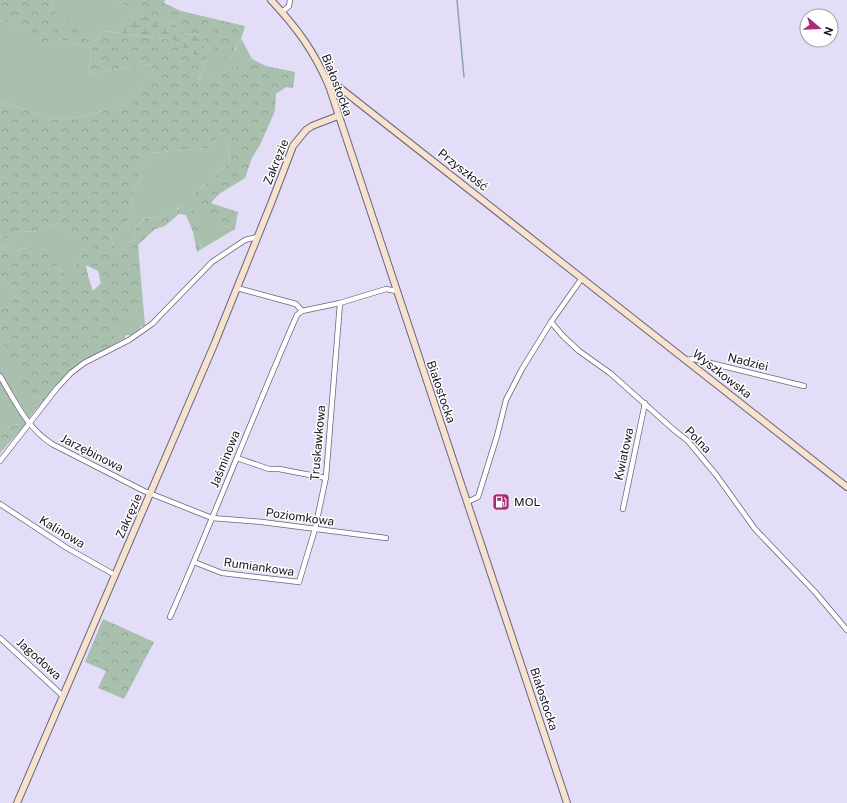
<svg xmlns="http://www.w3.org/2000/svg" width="847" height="803" font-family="'Public Sans',sans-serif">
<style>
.grass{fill:#a8c0ad}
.forest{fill:url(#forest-crowns);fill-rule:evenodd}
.wetland{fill:url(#wetland-marsh)}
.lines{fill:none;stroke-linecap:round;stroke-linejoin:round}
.stream{stroke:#88a0c1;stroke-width:1.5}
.street-casing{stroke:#6b657b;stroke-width:6}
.secondary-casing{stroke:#6b657b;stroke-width:8}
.street{stroke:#fff;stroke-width:4.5}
.secondary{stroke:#f7e2cd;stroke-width:6}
.labels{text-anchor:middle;stroke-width:3;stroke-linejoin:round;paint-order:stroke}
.street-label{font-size:12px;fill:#18151e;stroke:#fff}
.poi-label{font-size:12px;fill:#18151e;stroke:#fff;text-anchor:start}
</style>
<defs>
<pattern id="forest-crowns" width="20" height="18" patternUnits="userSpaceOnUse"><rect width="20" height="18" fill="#a8c0ad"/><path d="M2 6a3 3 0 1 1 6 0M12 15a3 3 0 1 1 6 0" fill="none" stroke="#90a494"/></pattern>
<pattern id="wetland-marsh" width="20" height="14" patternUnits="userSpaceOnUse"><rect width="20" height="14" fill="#a8c0ad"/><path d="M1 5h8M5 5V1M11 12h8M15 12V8" fill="none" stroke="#90a494"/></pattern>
</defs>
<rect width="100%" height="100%" fill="#e4ddf7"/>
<g class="grass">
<path d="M51,0H115L144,12L133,15L111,32L101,31L95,41C86,38 71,32 64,26C57,20 53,8 51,0Z"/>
<path d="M0,20L32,30L49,44L60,39L92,48L89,74L150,64L158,74L116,106L87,116L53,120L0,101Z"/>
<path d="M241,38L252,59L198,84L211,45L235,50Z"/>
<path d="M220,134L228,146L230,162L202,188L196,191L218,225L235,229L203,248C197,242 200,234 199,226C198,220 195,214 191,208L178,207L176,212L165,216L144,218L136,227L134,240L115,251L111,237L127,222L132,212L133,193L141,176L139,172L150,153L208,148Z"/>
<path d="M58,223L77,238V257L79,260L69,277L31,247L18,250L0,246V237C10,240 14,237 20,230C34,235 45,228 58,223Z"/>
<path d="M0,278L7,281L17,294L8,307L0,309Z"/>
<path d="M143,303L145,325L143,327L142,325L139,329L131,335H126L125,338L111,346L122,309L126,317Z"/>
<path d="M0,338L32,396L43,401L29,418L0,372Z"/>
<path d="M0,379L27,423L17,434L18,424L0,431Z"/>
</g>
<g class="forest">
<path d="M0,0H51L53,8L63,25L73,20L84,23L89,29L86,38L95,41L101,31L173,40L201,58L199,35L185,34L174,24L158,19L115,0H165L164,3L181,11L245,26C241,41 237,48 225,58L211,46L198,83L252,59L266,66L295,72L293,88L286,87L276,94L275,111L260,145L252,158L245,178L219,194L211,203L238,212L235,229L218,225L202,217L197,204L196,191L202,188L230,162L228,146L220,135L208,148L150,153L139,172L141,176L133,193L132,212L127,222L111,237L115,251L134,240L136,227L145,218L165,216L176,212L181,204C195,203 201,224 200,235C200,239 199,241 200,245L203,248L197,252L193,232L186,215L179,214L165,226L155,229L138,245L143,303L126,317L122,310L111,346L80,362L65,377L43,401L32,396L25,389L0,338V309L8,307L17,294L7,281L0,278V246L18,250L31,247L56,259L57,268L69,276L79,260L77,257V238L58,223C45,228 34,235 20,230C14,237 10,240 0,237V101L53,120L87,116L116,106L157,74L150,64L89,74L92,48L60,39L49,44L37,46L29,40L32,30L0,20ZM86,265L98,271L101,283L93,291L88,276Z"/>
<path d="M19,424L17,434L0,453V431Z"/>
<path d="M103,619L154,642L124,699L98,688L106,671L85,662Z"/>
</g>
<path class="wetland" d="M144,12L158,19L174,24L185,34L198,35L205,40L201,59L173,40L111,32L133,15Z"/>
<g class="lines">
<path class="stream" d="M457,0L464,77"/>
<defs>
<g id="street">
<path d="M282,12L289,6L290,0"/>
<path d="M582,278L551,322L563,336L579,351L610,373L674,430L688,441L717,476L755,529L815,592L847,630"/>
<path d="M237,288L296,304L302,311L340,303L386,289L396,291"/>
<path d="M686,360L694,359L804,386"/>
<path d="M0,376C15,401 27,428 52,444L144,491L212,518L262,522L386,538"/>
<path d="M237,458L269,469H279L326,478"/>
<path d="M0,461L57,388L71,373L84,363L129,340L152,324L212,262L245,240L257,237"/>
<path d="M467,502L478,497L497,436L506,400L522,369L551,322"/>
<path d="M0,504L67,548L115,575"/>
<path d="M623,509L645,403"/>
<path d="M194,562L222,573L299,582L315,529L326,477L340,303"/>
<path d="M170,617C214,517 253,415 297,315L302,311"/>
<path d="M0,638L63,696"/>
</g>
<g id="secondary">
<path d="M271,0C297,28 314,51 329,86L567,803"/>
<path d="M329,86L335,85L340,88L847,487"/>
<path d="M17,803L214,345L272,201L293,146L306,130L312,126L338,116"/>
</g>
</defs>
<use href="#street" class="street-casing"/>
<use href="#secondary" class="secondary-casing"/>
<use href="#street" class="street"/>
<use href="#secondary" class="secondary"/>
</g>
<defs>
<symbol id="fuel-square" viewBox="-11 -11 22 22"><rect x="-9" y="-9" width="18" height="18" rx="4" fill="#a92a79" stroke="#fff"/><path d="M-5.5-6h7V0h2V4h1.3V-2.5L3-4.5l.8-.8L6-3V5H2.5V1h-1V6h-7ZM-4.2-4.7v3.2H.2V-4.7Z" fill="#fff"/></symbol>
</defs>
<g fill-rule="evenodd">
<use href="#fuel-square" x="491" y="492" width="20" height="20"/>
</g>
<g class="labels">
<g class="street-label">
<text transform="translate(337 85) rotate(69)" y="4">Białostocka</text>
<text transform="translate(276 162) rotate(-68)" y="4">Zakręzie</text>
<text transform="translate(463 170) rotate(38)" y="4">Przyszłość</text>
<text transform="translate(748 362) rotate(14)" y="4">Nadziei</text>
<text transform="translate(722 374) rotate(38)" y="4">Wyszkowska</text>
<text transform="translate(441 392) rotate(71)" y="4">Białostocka</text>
<text transform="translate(698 440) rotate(46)" y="4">Polna</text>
<text transform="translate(318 443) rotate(-85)" y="4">Truskawkowa</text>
<text transform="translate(92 453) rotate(27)" y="4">Jarzębinowa</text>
<text transform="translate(624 454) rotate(-78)" y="4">Kwiatowa</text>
<text transform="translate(225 459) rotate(-68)" y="4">Jaśminowa</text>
<text transform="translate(129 516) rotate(-66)" y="4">Zakręzie</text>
<text transform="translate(300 517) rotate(8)" y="4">Poziomkowa</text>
<text transform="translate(62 532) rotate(31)" y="4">Kalinowa</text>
<text transform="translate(259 567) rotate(8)" y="4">Rumiankowa</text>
<text transform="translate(39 659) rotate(42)" y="4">Jagodowa</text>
<text transform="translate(544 699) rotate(72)" y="4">Białostocka</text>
</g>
<g class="poi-label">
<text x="514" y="506">MOL</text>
</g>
</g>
<g transform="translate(819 28) rotate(109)"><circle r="19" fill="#ffffff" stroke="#a3a1a5"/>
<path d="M0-3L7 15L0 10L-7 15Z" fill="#a92a79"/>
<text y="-6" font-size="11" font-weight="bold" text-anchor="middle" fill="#18151e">N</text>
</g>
</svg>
